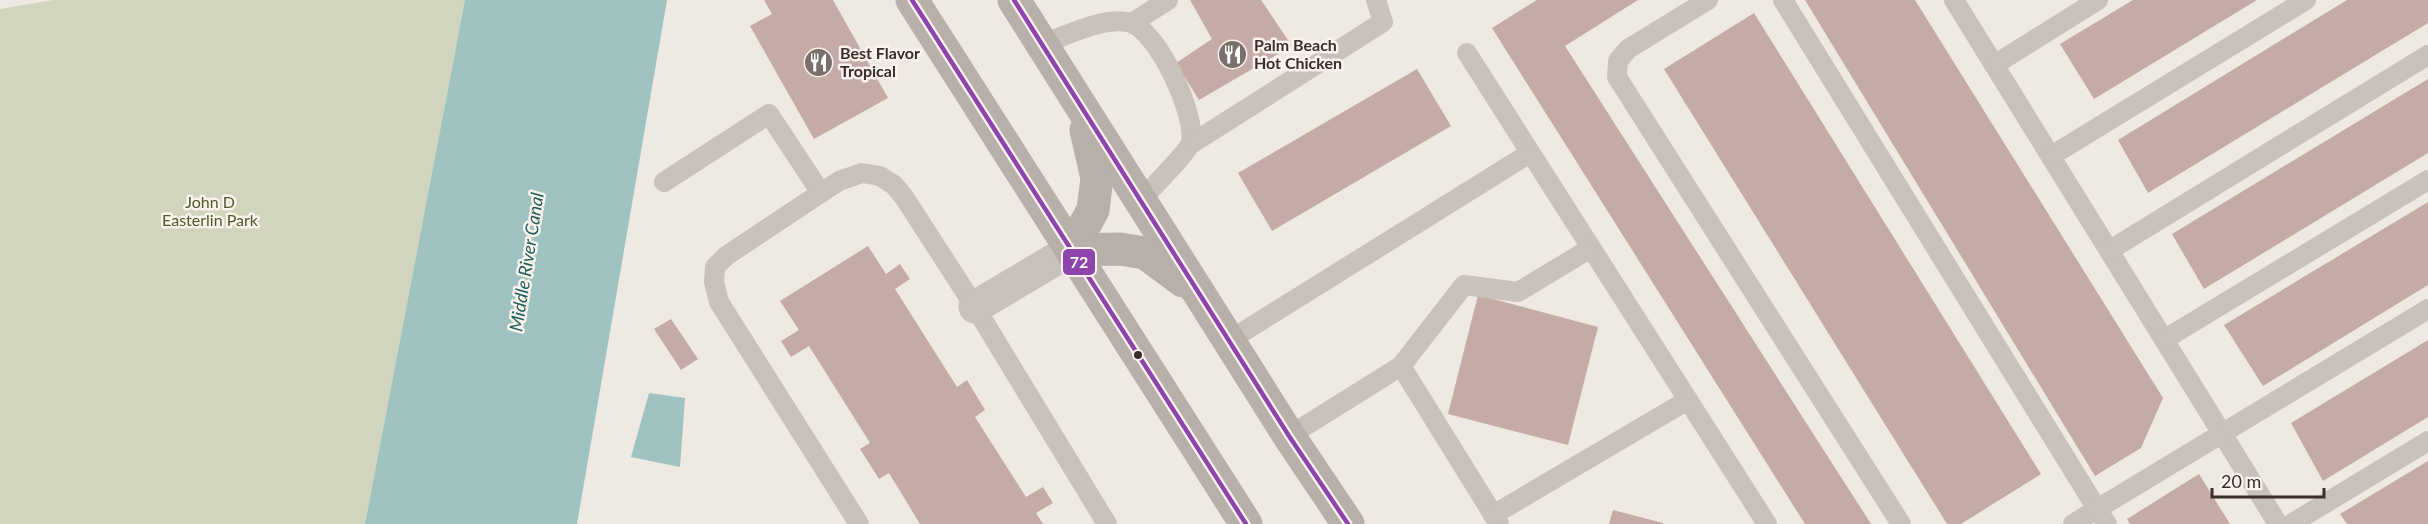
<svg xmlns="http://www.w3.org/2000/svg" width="2428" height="524" font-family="Lato,sans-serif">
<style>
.green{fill:#d2d5bd}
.water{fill:#9ec3c0}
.building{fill:#c4aba5}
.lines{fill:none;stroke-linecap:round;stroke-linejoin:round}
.lane{stroke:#c9c1bc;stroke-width:20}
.street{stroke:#c9c1bc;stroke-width:33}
.primary{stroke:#b8afab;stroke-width:33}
.bus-1-casing{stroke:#fbf3ec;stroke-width:9}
.bus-1{stroke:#8e44ad;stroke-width:4.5}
.bus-dot{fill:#3a2d2a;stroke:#fbf3ec;stroke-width:2}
.labels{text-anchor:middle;stroke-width:5;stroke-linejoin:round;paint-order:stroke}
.poi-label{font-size:16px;font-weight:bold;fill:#3a2d2a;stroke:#fbf3ec;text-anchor:start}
.park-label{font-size:16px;fill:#4d5a2c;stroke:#fbf3ec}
.water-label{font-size:18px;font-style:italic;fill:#1c5f5d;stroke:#fbf3ec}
.line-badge{stroke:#fbf3ec;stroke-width:2}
.badge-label{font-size:16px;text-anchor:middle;font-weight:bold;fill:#fff}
</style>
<rect width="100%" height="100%" fill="#efe9e4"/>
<path class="green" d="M53,0H465L365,524H0V9Z"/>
<g class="water">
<path d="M465,0H667L577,524H365Z"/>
<path d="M649,393L685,398L680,467L631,457Z"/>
</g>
<g class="building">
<path d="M764,0H833L888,98L814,139L750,26L772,14Z"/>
<path d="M1190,0H1261L1292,46L1199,100L1176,63L1212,39Z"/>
<path d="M1537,0H1638L1565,46L1871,524H1805L1492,28Z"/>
<path d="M1805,0H1915L2163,398L2141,448L2095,476Z"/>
<path d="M2133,0H2257L2094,99L2060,44Z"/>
<path d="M2347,0H2428V23L2148,193L2118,140Z"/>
<path d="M1754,13L2041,474L1961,524H1947L1664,69Z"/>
<path d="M1417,69L1451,126L1272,231L1238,173Z"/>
<path d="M2428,79V153L2204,289L2172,234Z"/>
<path d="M2428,202V285L2263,386L2224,325Z"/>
<path d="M868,246L886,274L900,264L910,279L895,289L957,387L967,380L985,410L975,417L1026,497L1043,487L1053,503L1036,513L1043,524H920L889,473L879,479L860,449L870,443L809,346L791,357L781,341L799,330L780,301Z"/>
<path d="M1478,295L1598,327L1568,445L1448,414Z"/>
<path d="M671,319L698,359L681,370L654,329Z"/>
<path d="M2428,340V417L2323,481L2291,423Z"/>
<path d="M2428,461V524H2347L2340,514Z"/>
<path d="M2199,474L2230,524H2130L2127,519Z"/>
<path d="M1613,510L1663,523V524H1609Z"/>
</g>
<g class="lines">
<g class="lane">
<path d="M1708,0L1628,49L1618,61L1617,77L1901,524"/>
<path d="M1783,0L2097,509L2073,524"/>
<path d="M1954,0L2278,524"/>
<path d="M1132,23L1168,0"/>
<path d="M1042,44C1066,36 1106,15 1131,23C1158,32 1196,114 1191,142C1189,151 1149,191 1140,201"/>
<path d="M1467,53L1767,524"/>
<path d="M1994,65L2098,0"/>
<path d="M1191,144L1383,22L1376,0"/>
<path d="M2051,156L2306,0"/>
<path d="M664,182L769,114L821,193"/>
<path d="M2110,250L2428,55"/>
<path d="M2165,339L2428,180"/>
<path d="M1230,340L1530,153"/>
<path d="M1401,366L1464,285L1518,292L1591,248"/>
<path d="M1289,436L1401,366L1499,524"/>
<path d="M1493,515L1688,400"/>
<path d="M859,524L719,302L714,282L715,267L726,256L839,181L862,173L880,176L894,185L904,197L975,307L1107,524"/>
<path d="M2107,524L2097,509L2428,309"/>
<path d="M2291,524L2428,441"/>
</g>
<path class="street" d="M975,307L1071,250"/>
<g class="primary">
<path d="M912,0L1246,524"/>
<path d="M1014,0L1289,436L1348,524"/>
<path d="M1071,250L1093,210L1097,178L1086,130"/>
<path d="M1071,250L1120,249L1145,253L1183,281"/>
</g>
<defs>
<g id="bus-1">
<path d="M912,0L1246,524"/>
<path d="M1014,0L1289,436L1348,524"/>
</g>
</defs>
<use href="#bus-1" class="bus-1-casing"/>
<use href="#bus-1" class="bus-1"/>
</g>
<defs>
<symbol id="restaurant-disc" viewBox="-11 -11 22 22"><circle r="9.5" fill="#796f6b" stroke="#fbf3ec"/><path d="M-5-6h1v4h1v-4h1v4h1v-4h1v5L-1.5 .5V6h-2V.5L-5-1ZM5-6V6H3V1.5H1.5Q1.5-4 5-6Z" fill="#fff"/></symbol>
</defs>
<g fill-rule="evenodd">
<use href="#restaurant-disc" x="1216" y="38" width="33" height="33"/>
<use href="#restaurant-disc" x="802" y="46" width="33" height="33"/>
</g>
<circle class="bus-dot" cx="1138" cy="355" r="5"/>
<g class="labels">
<g class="poi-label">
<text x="1254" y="51">Palm Beach<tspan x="1254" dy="18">Hot Chicken</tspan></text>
<text x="840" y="59">Best Flavor<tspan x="840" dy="18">Tropical</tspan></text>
</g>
<g class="park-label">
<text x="210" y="208">John D<tspan x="210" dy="18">Easterlin Park</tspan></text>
</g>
<g class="water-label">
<text transform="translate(527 262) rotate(-81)" y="6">Middle River Canal</text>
</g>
</g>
<rect class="line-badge" x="1062" y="248" width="34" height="28" rx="6" fill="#8e44ad"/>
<g class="badge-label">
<text x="1079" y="268">72</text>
</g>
<path d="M2212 488v9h112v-9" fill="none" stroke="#3a2d2a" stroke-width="3"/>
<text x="2221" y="488" font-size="18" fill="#3a2d2a" stroke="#fbf3ec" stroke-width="4.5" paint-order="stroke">20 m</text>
</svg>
